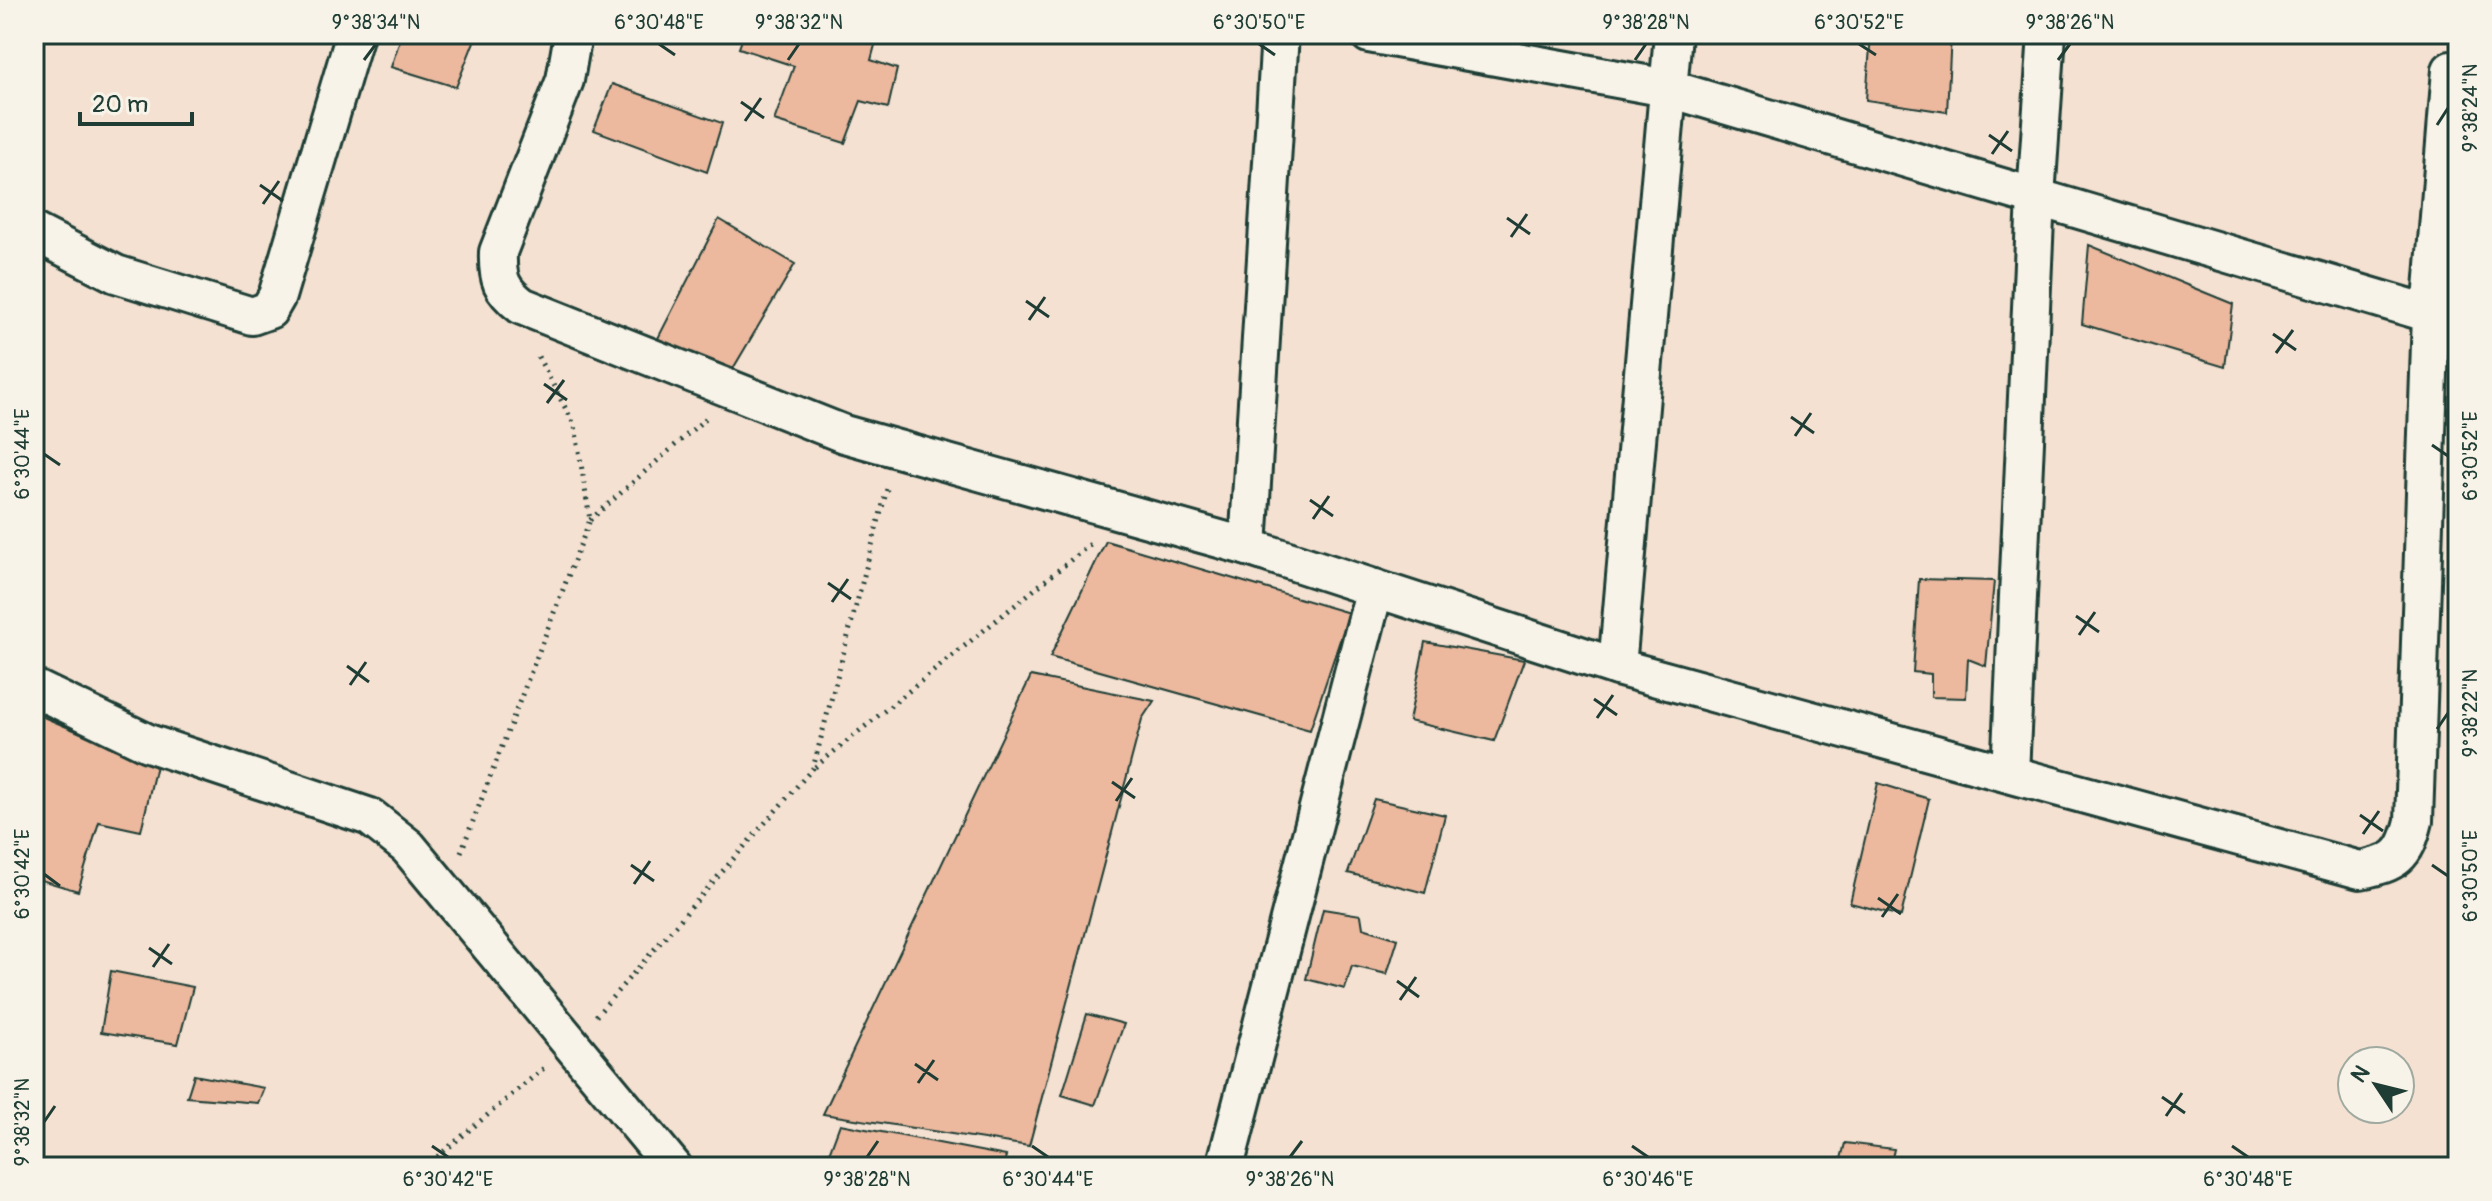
<svg xmlns="http://www.w3.org/2000/svg" width="2492" height="1201" font-family="Pangolin,sans-serif">
<style>
.building{fill:#ecb89e;stroke:#1f3d34;stroke-width:2}
.lines{fill:none;stroke-linecap:round;stroke-linejoin:round}
.street-casing{stroke:#1f3d34;stroke-width:42}
.path{stroke:#1f3d34;stroke-width:5;stroke-dasharray:2 6;stroke-linecap:butt}
.street{stroke:#f7f3e8;stroke-width:36}
.ticks{fill:none;stroke:#1f3d34;stroke-width:3}
.neatline{fill:none;stroke:#1f3d34;stroke-width:3}
.ticks-label{font-size:20px;text-anchor:middle;fill:#1f3d34}
</style>
<rect width="100%" height="100%" fill="#f4e1d2"/>
<filter id="ink" filterUnits="userSpaceOnUse"><feTurbulence type="fractalNoise" baseFrequency=".0125" numOctaves="2"/><feDisplacementMap in="SourceGraphic" scale="16" xChannelSelector="R" yChannelSelector="G"/><feConvolveMatrix kernelMatrix="1 2 1 2 8 2 1 2 1" color-interpolation-filters="sRGB"/></filter>
<g filter="url(#ink)">
<g class="building">
<path d="M402,34H477L456,87L391,67Z"/>
<path d="M744,34H878L871,60L897,69L888,108L861,101L845,143L774,121L794,66L739,48Z"/>
<path d="M1871,34H1951L1947,112L1866,100Z"/>
<path d="M612,84L722,123L707,172L594,130Z"/>
<path d="M719,219L795,264L731,372L652,350Z"/>
<path d="M2089,245L2233,304L2225,367L2082,324Z"/>
<path d="M1106,541L1349,613L1310,730L1050,657Z"/>
<path d="M1919,579L1994,581L1986,666L1968,659L1966,698L1931,697V674L1913,672Z"/>
<path d="M1425,642L1524,660L1494,741L1409,721Z"/>
<path d="M1031,676L1154,701L1142,719L1029,1146L823,1114Z"/>
<path d="M34,713L156,765L141,831L99,822L78,891L34,878Z"/>
<path d="M1878,783L1929,799L1901,916L1850,903Z"/>
<path d="M1374,799L1445,815L1425,893L1348,873Z"/>
<path d="M1323,909L1361,915L1363,928L1398,939L1387,974L1352,966L1345,989L1306,979Z"/>
<path d="M111,971L193,987L178,1044L101,1032Z"/>
<path d="M1087,1014L1124,1024L1095,1105L1062,1095Z"/>
<path d="M194,1075L264,1088L258,1103L187,1097Z"/>
<path d="M840,1124L1006,1156L1003,1167H824Z"/>
<path d="M1845,1143L1894,1149L1890,1167H1839Z"/>
</g>
<g class="lines">
<defs>
<g id="street">
<path d="M573,34L565,80L498,252C497,279 501,290 522,306L844,434L1248,547L1617,667L2360,870C2396,863 2405,857 2414,821L2431,314L2451,70"/>
<path d="M1369,34L1667,88L2458,322"/>
<path d="M34,232L116,274L252,316L269,310L277,296L355,34"/>
<path d="M1248,547L1280,34"/>
<path d="M1617,667L1673,34"/>
<path d="M34,688L148,743L370,817L408,847L673,1167"/>
<path d="M2010,774L2036,197L2047,34"/>
<path d="M1225,1167L1375,588"/>
</g>
</defs>
<use href="#street" class="street-casing"/>
<g class="path">
<path d="M590,520L706,418"/>
<path d="M815,767L1093,542"/>
<path d="M461,852L590,520L575,426L536,353"/>
<path d="M596,1016L813,768L888,485"/>
<path d="M425,1167L544,1068"/>
</g>
<use href="#street" class="street"/>
</g>
</g>
<path class="ticks" d="M659,44L675,55M1259,44L1275,55M1859,44L1876,55M364,60L376,44M788,60L799,44M1635,60L1646,44M2058,60L2070,44M741,102L764,118M745,121L761,98M2437,125L2448,108M1989,135L2012,151M1992,154L2008,131M260,185L283,201M263,204L279,181M1507,218L1530,234M1511,237L1527,214M1026,301L1049,317M1029,320L1045,297M2273,334L2296,350M2276,353L2293,330M544,384L567,400M547,403L564,380M1791,417L1814,433M1795,436L1811,413M2432,445L2448,456M44,454L60,465M1310,500L1333,516M1313,519L1329,496M828,583L851,599M832,602L848,579M2076,616L2099,632M2079,635L2095,612M347,666L369,682M350,685L366,662M1594,699L1617,715M1597,718L1613,695M2437,729L2448,713M1112,782L1135,798M1116,801L1132,778M2360,815L2383,831M2363,834L2379,811M631,865L654,881M2432,865L2448,876M44,874L60,886M634,884L650,861M1878,898L1901,914M1882,917L1898,894M149,948L172,964M153,967L169,944M1397,981L1419,997M1400,1000L1416,977M915,1064L938,1080M918,1083L934,1060M2162,1097L2185,1113M2166,1116L2182,1093M44,1122L55,1106M432,1146L448,1157M1032,1146L1048,1157M1632,1146L1648,1157M2232,1146L2248,1157M867,1157L878,1141M1290,1157L1302,1141"/>
<rect width="2492" height="1201" fill="none" stroke="#f7f3e8" stroke-width="88"/>
<g transform="translate(2376 1085) rotate(305)"><circle r="38" fill="#f7f3e8" stroke="#a1aaa0" stroke-width="2"/>
<path d="M0-6L14 30L0 20L-14 30Z" fill="#1f3d34"/>
<text y="-12" font-size="22" font-weight="bold" text-anchor="middle" fill="#1f3d34">N</text>
</g>
<path d="M80 112v12h112v-12" fill="none" stroke="#1f3d34" stroke-width="4"/>
<text x="92" y="112" font-size="24" fill="#1f3d34" stroke="#f7f3e8" stroke-width="6" paint-order="stroke">20 m</text>
<rect x="44" y="44" width="2404" height="1113" class="neatline"/>
<g class="ticks-label">
<text x="376" y="29">9°38'34"N</text>
<text x="659" y="29">6°30'48"E</text>
<text x="799" y="29">9°38'32"N</text>
<text x="1259" y="29">6°30'50"E</text>
<text x="1646" y="29">9°38'28"N</text>
<text x="1859" y="29">6°30'52"E</text>
<text x="2070" y="29">9°38'26"N</text>
<text transform="translate(2470 108) rotate(-90)" y="7">9°38'24"N</text>
<text transform="translate(22 454) rotate(-90)" y="7">6°30'44"E</text>
<text transform="translate(2470 456) rotate(-90)" y="7">6°30'52"E</text>
<text transform="translate(2470 713) rotate(-90)" y="7">9°38'22"N</text>
<text transform="translate(22 874) rotate(-90)" y="7">6°30'42"E</text>
<text transform="translate(2470 876) rotate(-90)" y="7">6°30'50"E</text>
<text transform="translate(22 1122) rotate(-90)" y="7">9°38'32"N</text>
<text x="448" y="1186">6°30'42"E</text>
<text x="867" y="1186">9°38'28"N</text>
<text x="1048" y="1186">6°30'44"E</text>
<text x="1290" y="1186">9°38'26"N</text>
<text x="1648" y="1186">6°30'46"E</text>
<text x="2248" y="1186">6°30'48"E</text>
</g>
</svg>
